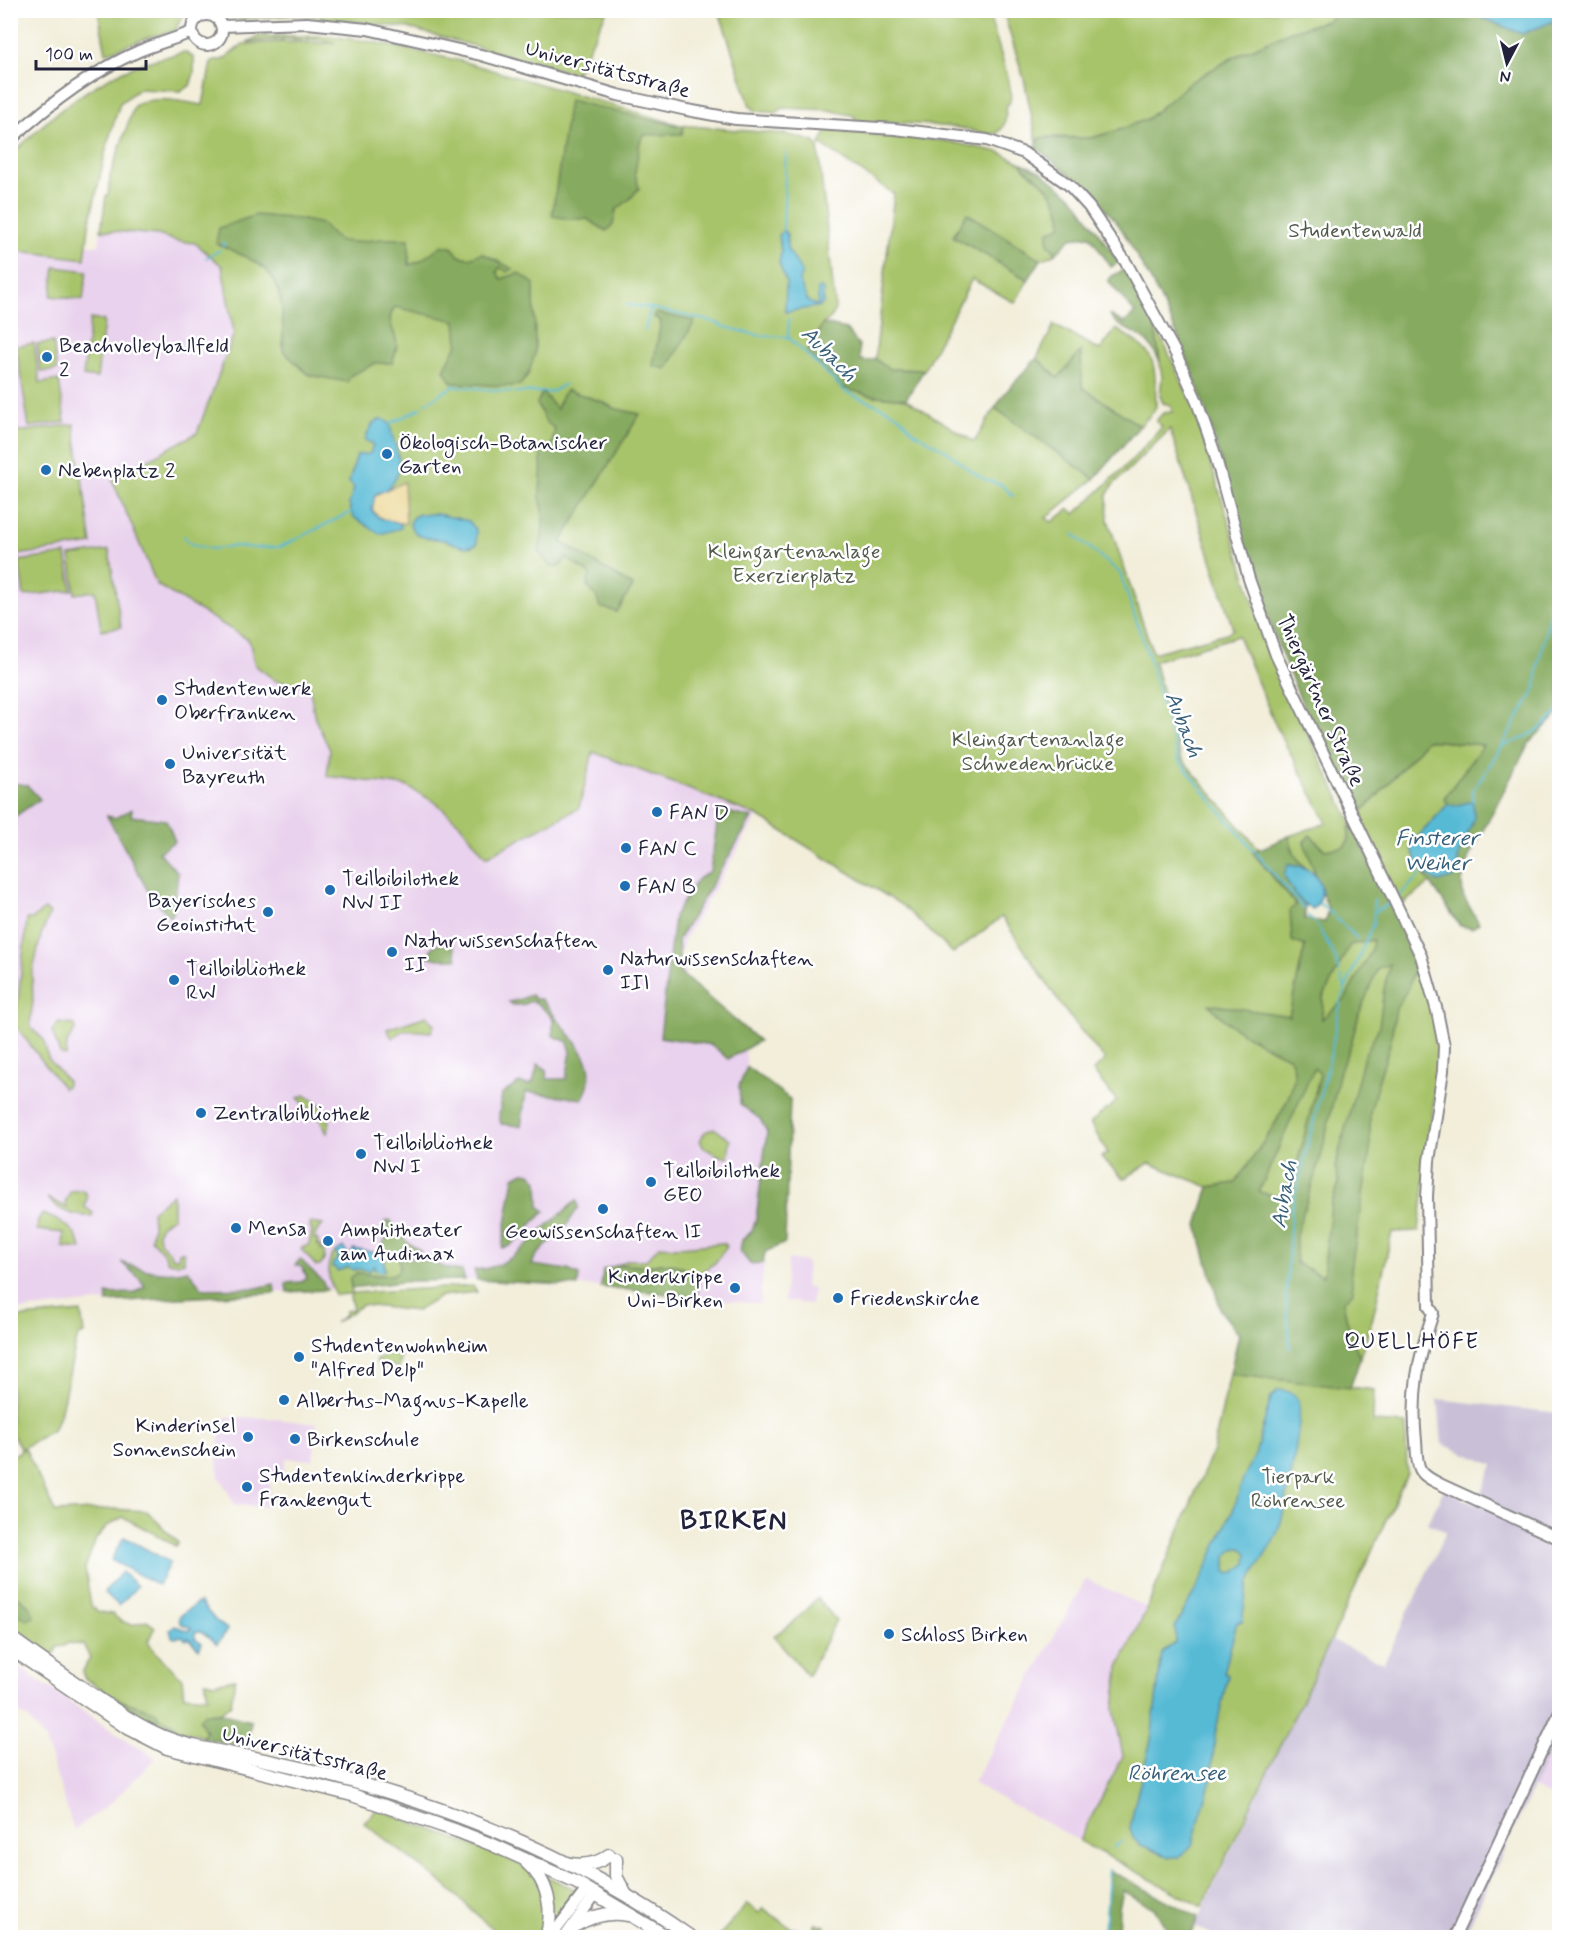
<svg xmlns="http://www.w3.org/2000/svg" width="1570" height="1948" font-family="Mynerve,sans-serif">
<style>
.built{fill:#e9d2ed}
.industrial{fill:#c9bfd7}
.green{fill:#a8c46b;stroke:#657353;stroke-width:1.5;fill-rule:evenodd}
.forest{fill:#86aa5f;stroke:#54664d;stroke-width:1.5;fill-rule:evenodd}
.sand{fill:#eeda9e;stroke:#887e6c;stroke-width:1.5}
.water{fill:#57bad5;stroke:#3c6e88;stroke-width:1.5;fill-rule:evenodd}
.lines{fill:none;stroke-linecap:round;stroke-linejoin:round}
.stream{stroke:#57bad5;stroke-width:2}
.tertiary-casing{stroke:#8a888a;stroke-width:14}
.secondary-casing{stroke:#8a888a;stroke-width:14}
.primary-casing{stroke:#8a888a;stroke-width:15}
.tertiary{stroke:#fff;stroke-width:10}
.secondary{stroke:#fff;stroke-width:10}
.primary{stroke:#fff;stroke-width:12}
.poi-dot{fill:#1f6fb2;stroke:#fff;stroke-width:2}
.labels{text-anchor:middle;stroke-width:5;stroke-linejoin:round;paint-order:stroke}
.street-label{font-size:21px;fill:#22223b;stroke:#fff}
.park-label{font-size:21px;fill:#515b4c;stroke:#fff}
.poi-label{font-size:21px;fill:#22223b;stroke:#fff;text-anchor:start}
.water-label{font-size:22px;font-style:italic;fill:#375f79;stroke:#fff}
.neighbourhood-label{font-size:22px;letter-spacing:1.5px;fill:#22223b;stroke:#fff}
.district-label{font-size:27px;font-weight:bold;letter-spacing:1.5px;fill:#22223b;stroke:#fff}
</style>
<rect width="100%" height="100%" fill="#fff"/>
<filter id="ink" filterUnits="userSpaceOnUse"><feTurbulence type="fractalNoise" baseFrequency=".0167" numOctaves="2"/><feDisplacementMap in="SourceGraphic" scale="12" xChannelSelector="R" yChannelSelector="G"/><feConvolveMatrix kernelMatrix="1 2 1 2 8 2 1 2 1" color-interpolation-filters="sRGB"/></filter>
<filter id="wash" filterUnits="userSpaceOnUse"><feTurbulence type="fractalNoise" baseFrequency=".008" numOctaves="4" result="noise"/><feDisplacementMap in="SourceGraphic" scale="24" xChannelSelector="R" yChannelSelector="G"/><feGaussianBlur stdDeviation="1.35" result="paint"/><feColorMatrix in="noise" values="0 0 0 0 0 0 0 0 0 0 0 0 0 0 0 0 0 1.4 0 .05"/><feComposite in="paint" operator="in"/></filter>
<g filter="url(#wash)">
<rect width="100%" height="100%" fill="#f2eeda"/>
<g class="built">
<path d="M101,230L158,235L176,241L195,243L222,266L234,334L197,433L112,479L157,585L249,640L255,665L276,681L309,685L315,719L331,750L328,776L406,786L435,802L461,825L486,856L593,752L758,816L684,940L680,955L685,975L693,984L759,1041L745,1048L747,1067L790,1099L785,1243L765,1252L760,1304L601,1287L477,1280L412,1281L321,1290L98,1302L11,1311V235L99,246Z"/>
<path d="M788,1259L807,1262L805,1287L813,1288L811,1304L784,1301Z"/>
<path d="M226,1417L267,1418L317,1424L313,1460L286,1458L283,1478L271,1477L268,1507L235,1505L219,1476L217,1462L221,1423Z"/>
<path d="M1086,1579L1147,1608L1119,1667L1114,1709L1123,1756L1079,1841L973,1783Z"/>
<path d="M11,1662L118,1735L156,1758L112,1802L74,1830L45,1740L29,1719L11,1709Z"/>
<path d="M1559,1732V1800L1533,1788Z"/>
</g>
<path class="industrial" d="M1438,1399L1559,1413V1732L1464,1937L1217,1938L1195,1926L1331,1640L1384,1663L1446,1532L1428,1523L1444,1489L1476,1504L1493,1465L1442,1444Z"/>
<g class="green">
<path d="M98,11V10L185,11L175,31L150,37L106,53Z"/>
<path d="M230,11H607L576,74L408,28L299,15L238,19Z"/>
<path d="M719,11H988L1009,81L1011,94L1010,102L1005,108C1007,117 1005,128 997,133C988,137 974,130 965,129C930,123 889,123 854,121L855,116L829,110L783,108L776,113L756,111L750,106Z"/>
<path d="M1003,11H1341L1327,21L1291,31L1234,57L1192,81L1147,119L1119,130L1091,138L1045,137L1037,142L1024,79Z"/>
<path d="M259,36H330L374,42L461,61L680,125L785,134L813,141L818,146L835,304C835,315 832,318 823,324L868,395L906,399L974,442L995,408L1094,479L1046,518L1052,522L1069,509L1075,514L1131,461L1162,427L1156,421L1163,413L1172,412L1171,405L1163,403L1160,396L1162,377L1154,322L1194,408L1259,620L1286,690L1352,824L1349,828V840L1344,847L1325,850L1310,835L1304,842L1312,860L1314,874C1299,865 1293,853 1289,836L1327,823L1276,726L1238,636L1154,661L1181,758L1259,849L1253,853L1296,905L1305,946L1289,1016L1210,1005C1230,1030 1262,1044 1290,1058C1292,1062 1294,1067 1294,1072C1295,1103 1253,1157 1235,1183L1209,1187L1149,1163L1124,1179L1101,1157L1108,1153L1090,1123L1117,1101L1093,1071L1105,1060L1066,1012L1002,917L953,953L903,906L758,816L593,752L579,808L486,857L461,825L435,802L406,786L327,776L330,750L315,719L309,685L276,681L255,665L249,640L157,585L112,479L197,433L234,334L222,266L195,243L176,241L158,235L101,230L106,196L108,195L110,176L134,106C154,94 181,102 203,105L211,62L224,59L243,44L281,42L335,43C312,36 271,40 247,42ZM1170,429L1233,629L1227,633L1153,653L1108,520L1107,495L1113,485Z"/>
<path d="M185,52L194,58V73L190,86L180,91L139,89L120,103L107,145L89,226L85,259L11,250V156C46,119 87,85 135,66C151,60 169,56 185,52Z"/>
<path d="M827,130L946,141L999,152L1022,163L1023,168C1039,179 1066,201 1062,224C1061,230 1053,237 1048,243L1056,253L1041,260L967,213L953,236L1028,280L1015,303L972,279L924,370L889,369L875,359L894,194L820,144Z"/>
<path d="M55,267L87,271L83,300L51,296Z"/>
<path d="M90,319L104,321L97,378L83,376Z"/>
<path d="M1054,325L1100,350L1116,329C1159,355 1154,358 1156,406L1154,411L1140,426L1082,387L1081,352L1058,379L1037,358Z"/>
<path d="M53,342L57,370L41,372L37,344Z"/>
<path d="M34,343L40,383L59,380L65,422L29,427L16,346Z"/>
<path d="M74,424L92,544L18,555L11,507V433Z"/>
<path d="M109,550L121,627L101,630L95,591L75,594L70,556Z"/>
<path d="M66,554L72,590L24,596L19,561Z"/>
<path d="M1427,740L1483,745L1444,798L1448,804L1413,842L1423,872L1430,883L1401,905L1355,817L1370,804Z"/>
<path d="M1369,891L1417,959L1432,1005L1440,1048L1419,1231L1392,1232L1373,1317L1350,1387L1374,1390L1373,1422L1406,1424L1407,1474L1331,1640L1202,1907L1079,1841L1123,1756L1114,1709L1119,1667L1147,1608L1213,1450L1239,1334L1221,1311L1259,1192L1322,1019L1323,998Z"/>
<path d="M45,909L50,914L41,935L32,975L33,1001L30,1024L32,1029L44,1040L48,1058L67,1081V1085L63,1088L15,1025L27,919H32Z"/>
<path d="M427,1016L434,1025L431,1032L404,1030L392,1038L387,1029Z"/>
<path d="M59,1023L75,1025L76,1029L67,1042L66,1056L60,1054L52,1031Z"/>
<path d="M305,1095C321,1105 336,1112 327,1133L319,1118L298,1098Z"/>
<path d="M714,1128L730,1140L728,1158L717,1155L703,1147L700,1140L705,1132Z"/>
<path d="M82,1190C90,1195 86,1200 85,1207L93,1213L92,1216C74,1217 59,1211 47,1198L68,1208L65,1202L71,1191Z"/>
<path d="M173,1194V1217C153,1227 154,1239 170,1252L171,1257L178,1258L179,1252H184V1262L176,1263L168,1262L164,1254L151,1239L153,1227L152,1211Z"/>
<path d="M43,1214C64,1223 74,1226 82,1249L63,1247L64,1233L37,1230L38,1219Z"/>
<path d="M310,1223L323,1225L317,1231L314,1239L318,1240L317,1245H320L321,1250L323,1249C326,1256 325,1261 320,1266H316L302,1250L301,1248L309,1245L312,1230L310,1227Z"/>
<path d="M724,1243L727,1246L715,1263L695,1276L694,1272L675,1265L659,1263L650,1266L618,1265L628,1260H646L659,1246C681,1249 702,1244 724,1243Z"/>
<path d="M335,1252L340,1258L333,1263V1267L341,1270L348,1267L364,1270L374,1266L384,1267L385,1254L398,1257L400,1261L399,1270L391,1276L357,1273L350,1279L352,1293L473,1286L477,1292L441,1296L417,1311L362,1305L335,1323L345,1315V1311L353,1309L350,1298L351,1294L335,1295C329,1279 323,1265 335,1252Z"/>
<path d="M81,1312L84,1334L79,1336L76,1343L60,1415L53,1430L21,1449L11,1432V1318Z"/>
<path d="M386,1347L399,1349L401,1351L399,1370L392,1365L390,1368L379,1367L376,1360L384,1356L383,1349Z"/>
<path d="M25,1448L55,1512L112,1509L147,1511L178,1543L175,1546L155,1534L123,1517L107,1526L96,1539L85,1568L91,1606L99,1612L112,1614L121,1621L132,1625L147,1621L155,1627L148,1641L154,1651L182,1678L184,1695L208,1697L205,1681L214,1683L235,1679L231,1704L220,1713L205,1714L207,1733L204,1737L177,1730L172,1723L158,1717L156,1712L119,1700L84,1678L83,1671L90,1657L83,1645L68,1643L64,1646L57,1647L55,1653L50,1654L11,1625V1609L19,1616L30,1606L11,1591V1457Z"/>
<path d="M817,1598L836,1620L808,1676L774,1636L796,1620Z"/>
<path d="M377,1809L501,1856L579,1891L544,1937H501L446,1886L364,1823Z"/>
<path d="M747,1904L759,1913L763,1908L791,1928L813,1933L815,1924L825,1926L819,1937H718Z"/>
</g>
<g class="forest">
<path d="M1341,11H1466L1522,34L1559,19V11V713L1529,743L1468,859L1462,881L1463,896L1479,923L1472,928L1460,926L1423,872L1438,882L1458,856L1474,819L1472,802L1454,806L1448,804L1444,798L1483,745L1427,740L1370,804L1355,817C1324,751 1292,686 1268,617C1227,499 1207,375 1143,267C1134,252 1126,234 1115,220C1092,192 1063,169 1035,147L1040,138H1091L1119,130L1147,119L1192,81L1234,57L1291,31L1327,21Z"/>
<path d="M569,100L651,120L684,126L682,134L643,135L640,142L635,173L639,188L630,199L616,210L613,225L606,231L587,219H569L552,216Z"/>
<path d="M1022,163L1041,172L1075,199L1119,262L1111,267L1090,236L1071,238L1056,253L1048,243V232L1062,225C1061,197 1045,183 1023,167Z"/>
<path d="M967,213L1041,260L1028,280L953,236Z"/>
<path d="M256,215L299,219L322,224L339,241L356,242L382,239H409V265L420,261L442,245L453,248L459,256L469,258L482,253L513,269L507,272L500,267L497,272L501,279L519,273L534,284L535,353L529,373L520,385C497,389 475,382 452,383L444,370L458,343L456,321L395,307C386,319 392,325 396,339C398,347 395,355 392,363H376L351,375L347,382L309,375L283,351C282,325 286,289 266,270C253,258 232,251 216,243L219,228Z"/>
<path d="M1125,269L1154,322L1160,362C1155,353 1151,344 1142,338C1132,330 1116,327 1110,315L1124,323L1135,313L1108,281L1112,276Z"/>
<path d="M656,313L695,321L667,369L653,366L661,321L654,317Z"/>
<path d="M823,324L846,329L859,345L860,360L867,361L875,359L889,369L924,370L906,399L868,395L840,387L807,351Z"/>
<path d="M1081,351L1082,387L1140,426L1094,479L995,408L1005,393L1037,358L1058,378Z"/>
<path d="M567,390L603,402L613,408L640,414L561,542L633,586L617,612L600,607L596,596L587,586L590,574L566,558L560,567L555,566L550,567L539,552C542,539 544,524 543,510C542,505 540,501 540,496C540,479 544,465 539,449L552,444L555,429L546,422L537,404L542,392L557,409L562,395Z"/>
<path d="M11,783L27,785L40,799L11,819Z"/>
<path d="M132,809L131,816L166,820L175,841L159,852L178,873L174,911L170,917L148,891L107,816L115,818Z"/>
<path d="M719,810L752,818L678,940L680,973L759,1041L728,1059L712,1045L660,1037L674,916L697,880L710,871Z"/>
<path d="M1352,824L1417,959L1408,988L1396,1009L1390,1044L1376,1089L1370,1113V1151L1351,1269L1353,1292L1343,1302L1347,1321L1360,1359L1350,1388L1230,1374L1239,1334L1221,1311L1197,1225L1209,1187L1235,1183C1253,1157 1295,1103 1294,1072C1294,1067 1292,1062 1290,1058C1261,1044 1230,1030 1209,1004L1289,1016L1305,946L1292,941L1290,910L1296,905L1253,852L1289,836L1292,849L1303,867L1288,865L1292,889L1305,906V919L1325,922L1328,909L1304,842L1310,835L1325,850L1344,847L1349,840V828ZM1373,940L1371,951L1345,999L1322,1019L1323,998L1350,945ZM1390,964L1384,989L1379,1027L1364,1056L1335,1168L1339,1183L1331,1205L1323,1276L1296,1263V1235L1322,1153L1340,1070L1351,1044L1359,1014L1378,968ZM1314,1068L1320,1074L1288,1199L1259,1192Z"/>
<path d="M446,943L453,944L457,959H438L427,956L434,945Z"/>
<path d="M531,995L535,999H541C552,1014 585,1049 589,1066C591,1076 588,1091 582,1099L526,1092L521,1126L501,1124L499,1116L502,1094L519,1083L530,1085L533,1082L538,1064L546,1069L547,1079H566L571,1052L568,1042L553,1036V1018L538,1004L531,1001L522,1005H513L509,1002L519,1000Z"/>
<path d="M747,1067L790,1099L785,1243L765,1252L763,1263L750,1264L740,1251L742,1240L752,1231L756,1219L767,1132L760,1119L740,1104L739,1086Z"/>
<path d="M523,1172L531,1173L538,1181L539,1206L545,1211L510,1246L502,1248L514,1177Z"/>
<path d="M577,1201L578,1208L567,1225L535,1257L532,1265L568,1270L579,1275L578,1286L477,1280L474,1270C508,1269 526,1245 549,1224C557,1217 567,1210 574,1202Z"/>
<path d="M390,1220L406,1241L420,1251L419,1254H399L380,1249L388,1234L385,1222Z"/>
<path d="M398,1257L423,1259L449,1269L462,1271L465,1280L412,1281L351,1288L350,1278L357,1273C371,1274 409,1284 398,1257Z"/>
<path d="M300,1259L322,1281L327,1290L287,1292L286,1283L301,1282L307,1278L302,1267L295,1265Z"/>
<path d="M121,1262C141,1270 168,1276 188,1270L203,1289L257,1288L274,1284L275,1293L107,1302V1294L134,1293L145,1286L138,1277Z"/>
<path d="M659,1263L676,1265L694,1272L699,1284L697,1297L601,1287L603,1270L618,1265L649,1266Z"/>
<path d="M10,1591L30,1606L34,1617L27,1620L11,1609Z"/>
<path d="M119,1700L156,1712L158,1717L172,1723L176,1730L175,1731C153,1725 135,1714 116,1701Z"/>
<path d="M219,1713L251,1721L249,1736L238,1745L202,1738L206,1732L199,1719L205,1714Z"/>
<path d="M1109,1870L1198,1917L1190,1937H1168L1170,1935L1154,1908L1123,1891L1119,1908L1118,1936L1100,1937L1106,1918Z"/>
</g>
<path class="sand" d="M404,482L406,523C393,523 375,521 371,506C373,503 373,499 375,496C377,492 398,486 404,482Z"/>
<g class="water">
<path d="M1466,11H1558L1559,19L1522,34Z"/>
<path d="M783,230L787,234V248L802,272L799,281L808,302L817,305L818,303V289L820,287L823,290V303L821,306L785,312L786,282L779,263L781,253L779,235Z"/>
<path d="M383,419L390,424C393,448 411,468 387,489C382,493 379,491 375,495L372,510C379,522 390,519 401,524V528L380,534L353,517L349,504L354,488L349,482L357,455L370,454L373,444L365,440C369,430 371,421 383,419Z"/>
<path d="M419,514H437L469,521L476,530L477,544C463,551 458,543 444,540C430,537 417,541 410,525L412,518Z"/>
<path d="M1473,801L1474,819L1459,854L1456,877L1438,882L1423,872L1411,849L1413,842L1448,804L1454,806Z"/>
<path d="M1288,865C1292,866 1298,866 1302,867C1322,874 1328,895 1313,909C1299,903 1291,889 1284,875Z"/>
<path d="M343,1247L351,1258L353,1249L385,1254L384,1267L385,1269L382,1272L375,1270L374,1266L369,1271L359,1269L353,1270L348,1267L337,1271L336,1268L332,1267L333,1263L339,1258L335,1252Z"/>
<path d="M1278,1390C1286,1390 1294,1392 1298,1400C1305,1414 1285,1510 1279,1528C1273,1547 1258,1563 1250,1581C1245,1594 1244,1609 1242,1622H1237L1224,1673L1228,1675L1215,1735L1211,1780L1192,1845L1180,1857H1169L1141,1845L1133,1838L1130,1828L1134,1807L1151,1740L1162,1652L1176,1643L1175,1627L1201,1580L1235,1505L1243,1479L1255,1455L1271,1397ZM1237,1548H1241L1247,1553L1246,1564L1235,1572L1230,1574L1226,1571V1557L1232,1550Z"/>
<path d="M124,1537L170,1562L158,1585L111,1560Z"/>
<path d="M122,1572L137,1586L119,1606L104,1592Z"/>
<path d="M200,1602L215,1620L228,1630L217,1644L201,1631L195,1632V1638L202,1643L199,1649L188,1638L186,1640L182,1636L175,1638L172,1637L170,1630L175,1626L190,1631L191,1628L180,1623L179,1617C184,1613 195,1603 200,1602Z"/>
</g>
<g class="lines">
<g class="stream">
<path d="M783,230L786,153"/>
<path d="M223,246L224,243"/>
<path d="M206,258L220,250"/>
<path d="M627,305L651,308"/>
<path d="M789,319L788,337L846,392L889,410L899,416L915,433L947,451L968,469L984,479L1002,485L1013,496"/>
<path d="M645,331L651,308L714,322L725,327L761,336L788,337"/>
<path d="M515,392H552L565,384"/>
<path d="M425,404L443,392L455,386L512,392"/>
<path d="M390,424L421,408"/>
<path d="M1073,534L1120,573L1148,655L1178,759L1220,811L1304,909"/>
<path d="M184,536L188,542L197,546L213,549L235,546L256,548L280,547L351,512"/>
<path d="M1502,746C1528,738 1541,730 1560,710"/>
<path d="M1473,801V790L1487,770L1536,688L1538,665L1552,606L1555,544L1559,525L1560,497"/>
<path d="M1398,897L1423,872"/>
<path d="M1319,903L1333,915"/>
<path d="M1374,909V900"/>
<path d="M1308,916L1315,922"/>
<path d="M1336,918L1357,938"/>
<path d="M1317,925L1335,957L1339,972"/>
<path d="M1341,976L1345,988"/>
<path d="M1290,1349L1286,1298L1291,1211L1331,1053L1341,999L1373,924L1374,912L1391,903"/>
<path d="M1113,1848L1121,1842"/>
<path d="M1100,1938L1106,1918L1109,1870"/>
</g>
</g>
</g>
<g filter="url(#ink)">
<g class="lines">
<defs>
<path id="tertiary" d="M1454,1938L1560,1712"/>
<g id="secondary">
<circle cx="207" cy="30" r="15"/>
<path d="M222,26L307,23L367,29L481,55L618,95L687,110L736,119L895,129L987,140L1024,153L1069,185L1089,207L1127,264L1176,354L1196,399L1214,451L1249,579L1276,655L1421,956L1437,1011L1444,1046L1443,1071L1429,1161L1427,1197L1429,1306L1433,1313C1418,1359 1411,1393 1416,1441C1417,1450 1416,1461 1420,1469C1424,1477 1434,1481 1442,1485L1560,1539"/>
<path d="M10,140C49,104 91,72 139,51C156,44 174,39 192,32"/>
<path d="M550,1938L587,1889"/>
<path d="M564,1938L596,1893"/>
</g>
<g id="primary">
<path d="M10,1637C38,1658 67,1677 96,1697C117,1711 138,1726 162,1736C188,1747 218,1751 245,1756C281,1763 316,1771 351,1781C471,1815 590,1865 692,1938"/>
<path d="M10,1648L126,1727L167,1748L352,1795L457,1831L493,1845L577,1883L669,1938"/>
<path d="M616,1859V1876L626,1895"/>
<path d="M527,1863C549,1882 554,1911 546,1938"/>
<path d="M570,1864C584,1866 598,1864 609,1855"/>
<path d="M574,1926C590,1917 608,1911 627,1915"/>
</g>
</defs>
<use href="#tertiary" class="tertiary-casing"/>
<use href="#secondary" class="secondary-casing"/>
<use href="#primary" class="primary-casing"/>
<use href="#tertiary" class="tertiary"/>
<use href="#secondary" class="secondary"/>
<use href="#primary" class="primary"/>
</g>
</g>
<g class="poi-dot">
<circle cx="47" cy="357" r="6"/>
<circle cx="387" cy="454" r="6"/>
<circle cx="46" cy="470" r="6"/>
<circle cx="162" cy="700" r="6"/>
<circle cx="170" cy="764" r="6"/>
<circle cx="657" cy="812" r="6"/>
<circle cx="626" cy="848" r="6"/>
<circle cx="625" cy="886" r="6"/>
<circle cx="330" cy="890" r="6"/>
<circle cx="268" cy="912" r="6"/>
<circle cx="392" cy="952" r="6"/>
<circle cx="608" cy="970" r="6"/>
<circle cx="174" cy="980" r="6"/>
<circle cx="201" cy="1113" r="6"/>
<circle cx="361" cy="1154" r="6"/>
<circle cx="651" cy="1182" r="6"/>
<circle cx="603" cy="1209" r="6"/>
<circle cx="236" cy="1228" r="6"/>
<circle cx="328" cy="1241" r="6"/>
<circle cx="735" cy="1288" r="6"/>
<circle cx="838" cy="1298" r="6"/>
<circle cx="299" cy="1357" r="6"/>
<circle cx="284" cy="1400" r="6"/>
<circle cx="248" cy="1437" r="6"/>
<circle cx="295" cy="1439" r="6"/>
<circle cx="247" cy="1487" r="6"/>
<circle cx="889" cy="1634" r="6"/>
</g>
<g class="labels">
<g class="street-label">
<text transform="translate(608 69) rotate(15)" y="7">Universitätsstraße</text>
<text transform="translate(1321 700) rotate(66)" y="7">Thiergärtner Straße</text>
<text transform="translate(305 1753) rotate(14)" y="7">Universitätsstraße</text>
</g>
<g class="park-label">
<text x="1355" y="237">Studentenwald</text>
<text x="794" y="558">Kleingartenanlage<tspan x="794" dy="24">Exerzierplatz</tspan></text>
<text x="1038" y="746">Kleingartenanlage<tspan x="1038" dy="24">Schwedenbrücke</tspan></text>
<text x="1298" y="1483">Tierpark<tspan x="1298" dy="24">Röhrensee</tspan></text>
</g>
<g class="poi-label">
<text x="59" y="352">Beachvolleyballfeld<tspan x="59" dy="24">2</tspan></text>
<text x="399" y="449">Ökologisch-Botanischer<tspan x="399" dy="24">Garten</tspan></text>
<text x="58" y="477">Nebenplatz 2</text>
<text x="174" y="695">Studentenwerk<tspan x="174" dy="24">Oberfranken</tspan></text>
<text x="182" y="759">Universität<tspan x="182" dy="24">Bayreuth</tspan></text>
<text x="669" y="819">FAN D</text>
<text x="638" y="855">FAN C</text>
<text x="342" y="885">Teilbibilothek<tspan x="342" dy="24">NW II</tspan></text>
<text x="637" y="893">FAN B</text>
<text x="256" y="907" text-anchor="end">Bayerisches<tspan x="256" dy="24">Geoinstitut</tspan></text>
<text x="404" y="947">Naturwissenschaften<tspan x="404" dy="24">II</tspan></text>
<text x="620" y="965">Naturwissenschaften<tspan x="620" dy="24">III</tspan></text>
<text x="186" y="975">Teilbibliothek<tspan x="186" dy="24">RW</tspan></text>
<text x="213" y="1120">Zentralbibliothek</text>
<text x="373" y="1149">Teilbibliothek<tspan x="373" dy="24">NW I</tspan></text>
<text x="663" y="1177">Teilbibilothek<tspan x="663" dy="24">GEO</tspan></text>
<text x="248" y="1235">Mensa</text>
<text x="340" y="1236">Amphitheater<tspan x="340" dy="24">am Audimax</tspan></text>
<text x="603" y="1238" text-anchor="middle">Geowissenschaften II</text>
<text x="723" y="1283" text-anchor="end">Kinderkrippe<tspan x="723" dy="24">Uni-Birken</tspan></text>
<text x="850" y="1305">Friedenskirche</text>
<text x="311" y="1352">Studentenwohnheim<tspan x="311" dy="24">"Alfred Delp"</tspan></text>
<text x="296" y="1407">Albertus-Magnus-Kapelle</text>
<text x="236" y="1432" text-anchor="end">Kinderinsel<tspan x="236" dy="24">Sonnenschein</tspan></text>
<text x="307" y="1446">Birkenschule</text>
<text x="259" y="1482">Studentenkinderkrippe<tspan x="259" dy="24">Frankengut</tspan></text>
<text x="901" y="1641">Schloss Birken</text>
</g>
<g class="water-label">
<text transform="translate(830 353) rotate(45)" y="8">Aubach</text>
<text transform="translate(1185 724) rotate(69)" y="8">Aubach</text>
<text x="1437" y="845">Finsterer<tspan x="1437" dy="25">Weiher</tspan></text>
<text transform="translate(1283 1194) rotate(-80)" y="8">Aubach</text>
<text x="1177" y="1780">Röhrensee</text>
</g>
<g class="neighbourhood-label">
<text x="1412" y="1348">QUELLHÖFE</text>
</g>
<g class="district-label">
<text x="734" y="1529">BIRKEN</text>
</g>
</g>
<rect width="1570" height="1948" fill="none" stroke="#fff" stroke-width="36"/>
<g transform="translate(1507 63) rotate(187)" stroke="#ffffff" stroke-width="4.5" paint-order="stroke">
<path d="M0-4.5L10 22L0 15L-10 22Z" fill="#22223b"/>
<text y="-9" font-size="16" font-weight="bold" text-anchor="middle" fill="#22223b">N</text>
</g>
<path d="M36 60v9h110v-9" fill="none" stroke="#22223b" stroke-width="3"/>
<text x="45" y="60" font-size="18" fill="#22223b" stroke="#ffffff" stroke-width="4.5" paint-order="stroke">100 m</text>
</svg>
